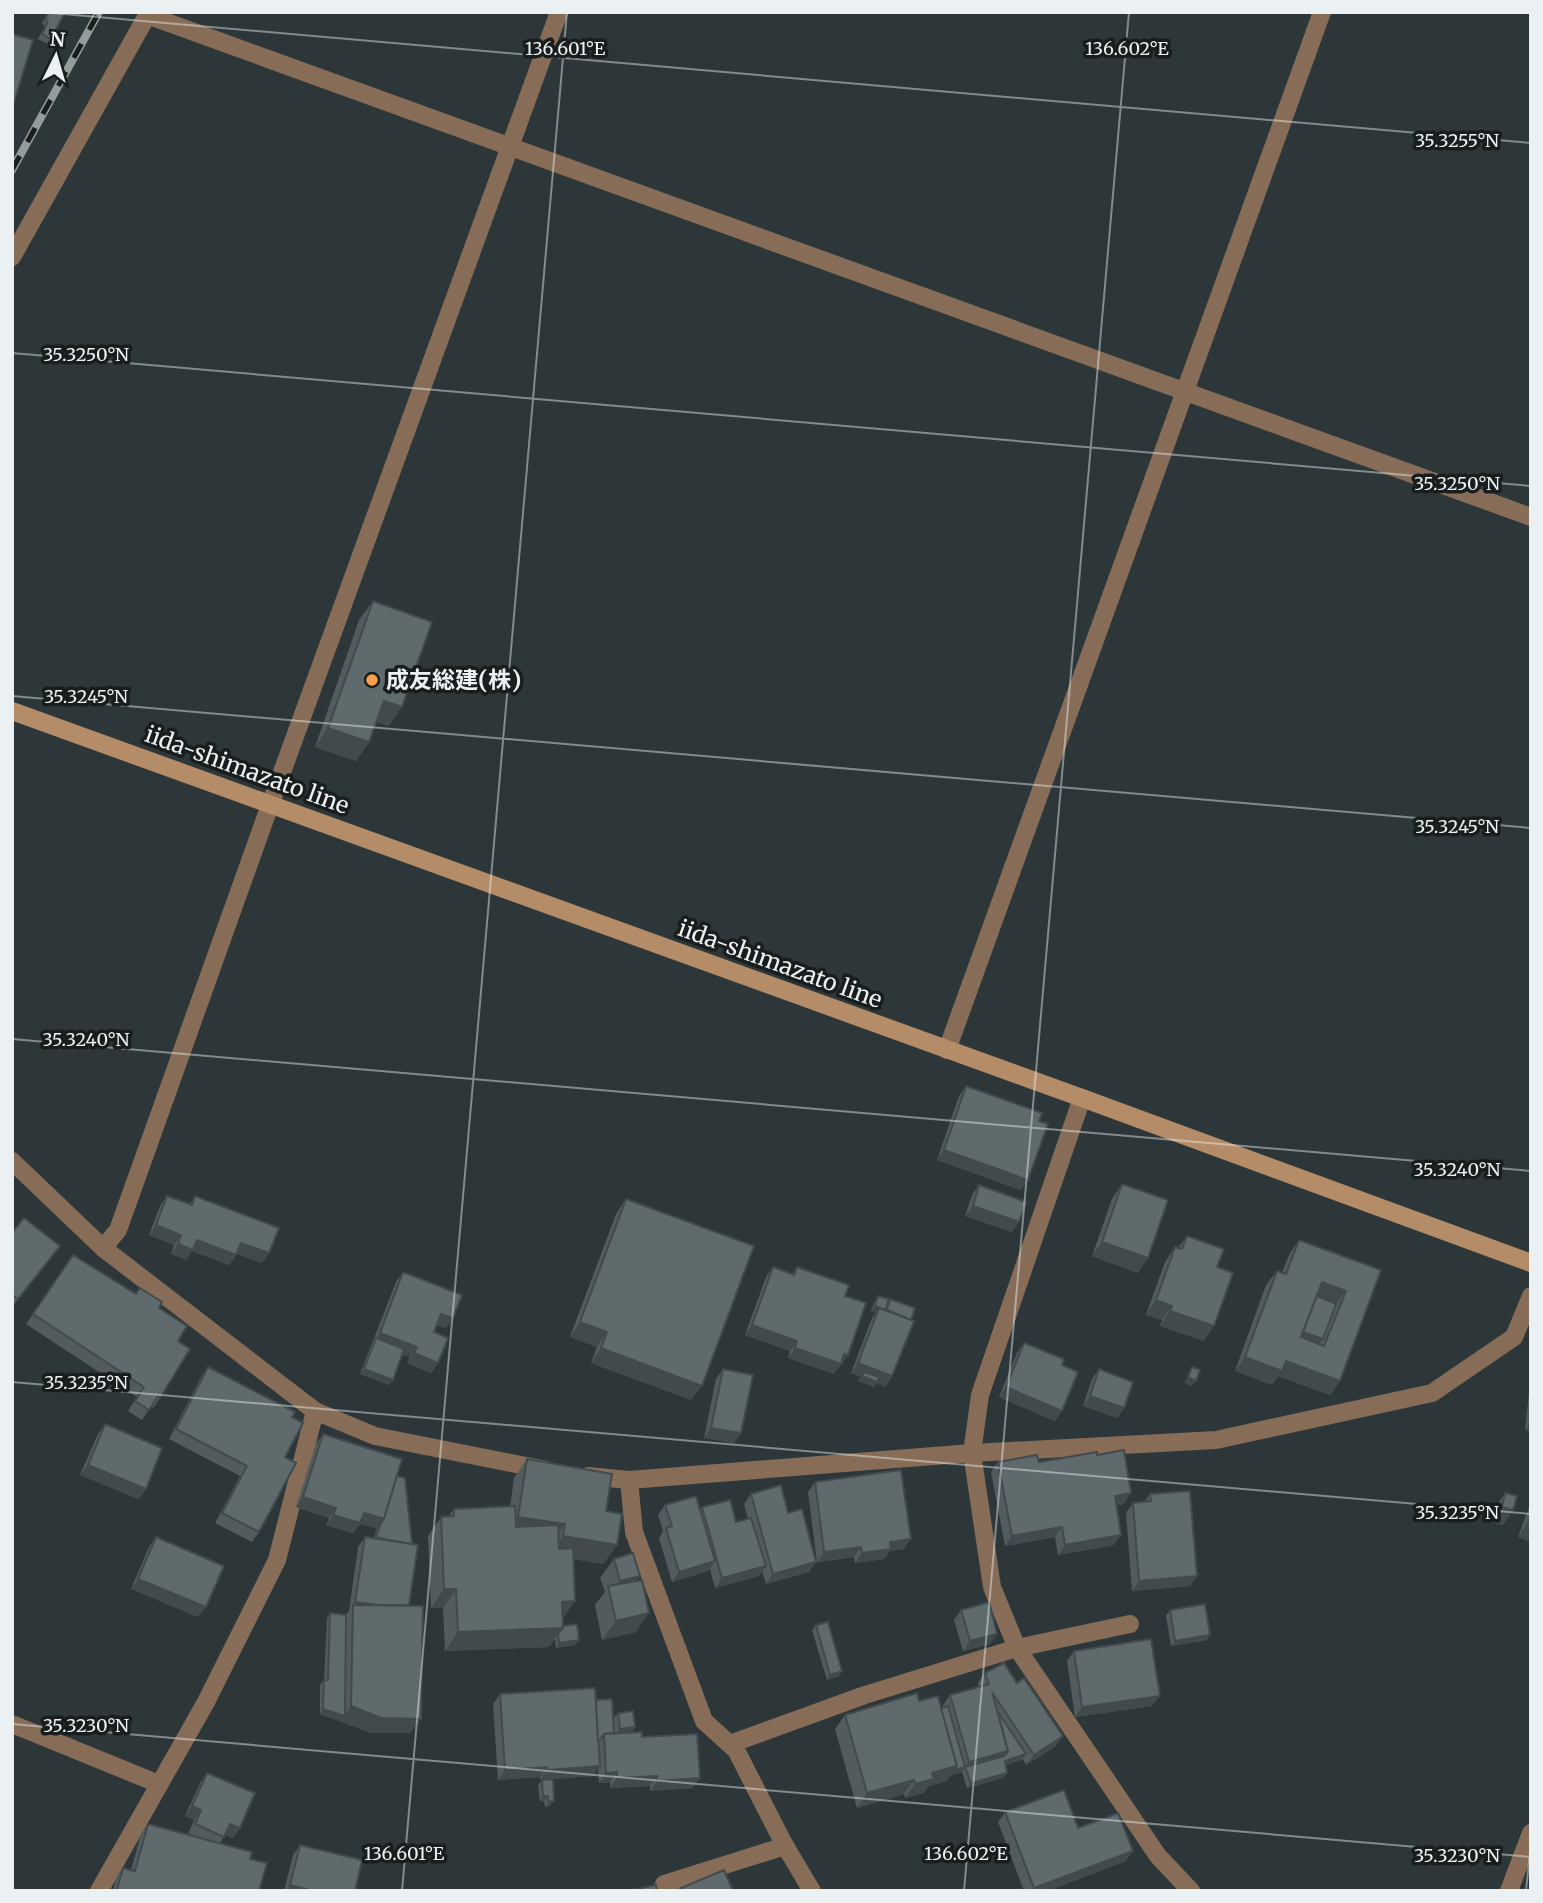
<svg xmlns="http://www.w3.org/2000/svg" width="1543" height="1903" font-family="Merriweather,'Noto Sans JP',serif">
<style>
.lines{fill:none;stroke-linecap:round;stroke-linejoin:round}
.minor{stroke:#876d57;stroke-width:18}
.secondary{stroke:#b48c68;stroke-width:18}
.rail-casing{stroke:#949c9e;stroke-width:8}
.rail{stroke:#191d1e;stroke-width:5;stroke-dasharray:16;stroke-linecap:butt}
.wall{fill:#525b5d}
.shaded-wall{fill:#424a4c}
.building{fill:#5f6a6c;stroke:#424a4c;stroke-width:2;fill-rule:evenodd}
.ticks{fill:none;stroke:#ebf1f3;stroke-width:2;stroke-opacity:0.45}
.poi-dot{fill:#f8a14a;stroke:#191d1e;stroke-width:2.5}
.labels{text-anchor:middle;stroke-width:7;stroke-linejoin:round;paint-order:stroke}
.poi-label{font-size:23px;font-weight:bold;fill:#ebf1f3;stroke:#191d1e;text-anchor:start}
.street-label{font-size:23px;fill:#ebf1f3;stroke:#191d1e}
.ticks-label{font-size:18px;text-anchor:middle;fill:#ebf1f3;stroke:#191d1e;stroke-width:7;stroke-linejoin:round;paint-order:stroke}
</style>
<rect width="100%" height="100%" fill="#2d3739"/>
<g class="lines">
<g class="minor">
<path d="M147,15L1531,517"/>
<path d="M12,257L149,12"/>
<path d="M947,1050L1322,12"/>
<path d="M1082,1098L980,1395L972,1453L992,1587L1017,1648L1158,1856L1191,1891"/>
<path d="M12,1161L103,1248L315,1411L375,1436L546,1470"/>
<path d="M103,1248L118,1230L270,805L559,12"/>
<path d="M588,1476L629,1480L972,1453L1216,1440L1432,1393L1514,1337L1531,1296"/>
<path d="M629,1480L634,1532L704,1721L736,1750L785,1846L664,1884L666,1891"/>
<path d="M12,1724L159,1784"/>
<path d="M730,1744L865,1695L1017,1648L1130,1624"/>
<path d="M784,1844L812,1891"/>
<path d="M99,1891L206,1702L277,1560L315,1411"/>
<path d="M1509,1891L1531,1833"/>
</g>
<path class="secondary" d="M12,711L1082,1098L1531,1263"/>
<defs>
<path id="rail" d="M12,170L99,12"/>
</defs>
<use href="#rail" class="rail-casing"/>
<use href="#rail" class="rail"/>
</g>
<g class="wall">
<path d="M48,12H65L48,44L38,39L45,26L42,24Z"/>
<path d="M373,601L389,726L377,722L369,742L356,761L315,747L359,620Z"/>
<path d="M966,1086L1039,1121L1028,1180L1021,1190L937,1160L959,1096Z"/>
<path d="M1122,1184L1138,1273L1092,1256L1112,1199Z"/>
<path d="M979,1185L1012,1232L965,1216L972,1195Z"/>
<path d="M167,1196L190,1204L195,1196L262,1263L237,1254L229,1265L192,1251L186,1260L171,1254L174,1245L149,1235L160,1206Z"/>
<path d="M626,1199L691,1400L591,1363L597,1347L570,1337L616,1214Z"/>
<path d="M12,1233L53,1256L12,1307Z"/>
<path d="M1187,1236L1217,1267L1204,1341L1160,1326L1162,1320L1146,1315L1165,1262L1175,1247L1178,1248Z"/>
<path d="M1299,1240L1381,1270L1340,1381L1330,1395L1278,1376L1272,1385L1235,1371L1266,1285L1277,1271L1282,1273L1289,1255Z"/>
<path d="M73,1255L159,1308L178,1341L160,1398L153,1408L151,1406L142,1420L128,1411L137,1397L26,1324Z"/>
<path d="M773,1267L792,1274L797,1267L845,1296L848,1355L834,1374L788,1358L790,1351L745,1335L766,1277Z"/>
<path d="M403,1272L453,1318L446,1328L437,1325L434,1332L438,1363L431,1373L407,1363L410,1357L402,1354L389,1385L360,1374L396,1282Z"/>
<path d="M878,1296L887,1304L890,1299L892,1376L885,1387L876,1383L874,1387L858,1381L861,1377L851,1373L872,1318L876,1313L871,1311L875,1301Z"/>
<path d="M1024,1343L1062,1365L1055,1421L999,1397L1017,1353Z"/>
<path d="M208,1367L292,1417L285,1457L259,1532L252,1542L215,1523L240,1476L169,1439L201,1377Z"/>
<path d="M723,1369L734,1443L704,1438L716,1379Z"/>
<path d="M1099,1369L1124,1408L1117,1418L1083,1406L1092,1379Z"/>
<path d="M1531,1374V1432L1525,1430Z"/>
<path d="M105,1424L146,1489L139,1499L80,1475L98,1434Z"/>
<path d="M323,1434L397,1476L409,1605L410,1733H371L320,1714V1685L324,1680L327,1618L330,1613L346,1615L349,1611L358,1547L365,1537L374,1538L377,1528L360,1524L353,1533L326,1525L329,1518L296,1507L316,1444Z"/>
<path d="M527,1459L606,1511L617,1545L603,1564L574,1559L562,1619L563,1626L575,1645L556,1648L555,1639L549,1647L445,1651L443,1608H431L428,1536L441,1517H448L454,1509L510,1507L514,1478Z"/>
<path d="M998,1462H1039L1124,1504L1116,1505L1114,1545L1058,1555L1055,1537L1005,1546L991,1472Z"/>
<path d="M815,1482L904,1549L890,1551L884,1559L855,1563L854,1557L817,1562L808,1492Z"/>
<path d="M1505,1493L1513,1510L1503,1525L1491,1522L1495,1508Z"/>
<path d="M751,1494L788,1513L809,1572L766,1584L762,1571L759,1576L715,1588L710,1569L708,1571L672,1582L659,1538L663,1531L658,1515L665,1505L700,1510L702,1507L736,1522L748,1519L744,1504Z"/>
<path d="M1150,1494L1197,1576L1190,1586L1132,1591L1126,1513L1133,1503L1144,1502Z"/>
<path d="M1531,1502V1542L1518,1537Z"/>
<path d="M156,1537L198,1617L131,1589L149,1547Z"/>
<path d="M614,1559L640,1576L636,1581V1632L602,1640L595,1605L605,1592L600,1578Z"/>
<path d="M961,1610L990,1644L963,1651L954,1620Z"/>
<path d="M1170,1610L1207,1640L1171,1646L1166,1616Z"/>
<path d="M816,1625L842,1671L839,1676L827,1680L812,1630Z"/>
<path d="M1074,1651L1152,1706L1075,1717L1067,1661Z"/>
<path d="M985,1673L1056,1746L1026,1765L1023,1759L1006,1765L1007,1773L1003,1778L967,1788L962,1772L951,1775L947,1781L929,1786L923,1793L905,1798L904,1794L857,1808L835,1729L845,1715L919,1701L941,1708L943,1707V1705L950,1695L979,1687L978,1683Z"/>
<path d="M500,1694L596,1700L613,1719L618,1713L635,1727L632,1732L642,1737L693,1788L650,1791V1786L610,1788V1782L599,1783L598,1768L593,1776L540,1780V1777L498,1780L493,1704Z"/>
<path d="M207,1773L240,1828L233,1838L225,1835L220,1843L250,1859L259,1891H113L116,1878L123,1868L131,1870L141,1834L148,1824L193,1836L188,1834L194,1820L185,1816L200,1783Z"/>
<path d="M553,1779L550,1806L545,1807L544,1801L540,1802L538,1785L542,1780Z"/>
<path d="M1005,1812L1078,1828L1126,1861L1047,1891H1024L998,1822Z"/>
<path d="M300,1845L355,1891H284L293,1855Z"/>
</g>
<g class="shaded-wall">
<path d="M384,701L402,707L389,726L371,719Z"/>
<path d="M328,728L369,742L356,761L315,747Z"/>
<path d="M944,1150L1028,1180L1021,1190L937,1160Z"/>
<path d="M973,1206L1019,1222L1012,1232L965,1216Z"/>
<path d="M156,1225L181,1235L174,1245L149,1235Z"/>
<path d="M197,1240L236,1255L229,1265L192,1251L186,1260L171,1254L178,1244Z"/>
<path d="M1102,1242L1148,1258L1138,1273L1092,1256Z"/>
<path d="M241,1243L269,1253L262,1263L234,1253Z"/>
<path d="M60,1246L53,1256L12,1307L18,1299Z"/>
<path d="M1322,1282L1346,1291L1335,1305L1312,1296Z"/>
<path d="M1156,1300L1172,1306L1162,1320L1146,1315Z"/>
<path d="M875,1306L879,1308L876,1313L871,1311Z"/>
<path d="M1170,1311L1214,1326L1204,1341L1160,1326Z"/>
<path d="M441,1314L453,1318L446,1328L434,1324Z"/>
<path d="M580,1322L607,1332L597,1347L570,1337Z"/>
<path d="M752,1325L797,1341L790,1351L745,1335Z"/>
<path d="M1301,1331L1323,1339L1319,1344L1297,1336Z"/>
<path d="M380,1333L417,1347L410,1357L374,1344Z"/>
<path d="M601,1348L702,1386L691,1400L591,1363Z"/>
<path d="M795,1348L844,1354L848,1355L834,1374L788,1358Z"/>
<path d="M414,1353L438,1363L431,1373L407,1363Z"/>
<path d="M1245,1357L1286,1361L1340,1381L1330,1395L1278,1376L1272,1385L1235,1371Z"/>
<path d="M858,1363L892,1376L885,1387L876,1383L874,1387L858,1381L864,1372L861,1377L851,1373Z"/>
<path d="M364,1369L393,1380L389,1385L360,1374Z"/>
<path d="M1188,1377L1196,1381L1192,1386L1184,1383Z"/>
<path d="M1006,1387L1062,1411L1055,1421L999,1397Z"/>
<path d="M1090,1396L1124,1408L1117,1418L1083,1406Z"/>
<path d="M1531,1422V1432L1525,1430Z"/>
<path d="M711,1428L741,1433L734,1443L704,1438Z"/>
<path d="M88,1465L146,1489L139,1499L80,1475Z"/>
<path d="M1131,1493L1124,1504L1108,1506L1115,1496Z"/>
<path d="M303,1497L336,1508L329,1518L296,1507Z"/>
<path d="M1502,1507L1513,1510L1503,1525L1491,1522Z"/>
<path d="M364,1513L384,1519L377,1529L360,1524L353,1533L326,1525L333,1515Z"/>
<path d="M518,1517L565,1524L552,1543L505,1536Z"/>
<path d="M1528,1522L1531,1523V1542L1518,1537Z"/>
<path d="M1062,1527L1055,1537L1005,1546L1012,1536Z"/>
<path d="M1121,1535L1114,1545L1058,1555L1065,1545Z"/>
<path d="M563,1536L617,1545L603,1564L550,1555Z"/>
<path d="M911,1539L904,1549L890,1551L884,1559L855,1563L862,1553L890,1542Z"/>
<path d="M861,1547L854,1557L817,1562L824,1552Z"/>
<path d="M715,1561L708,1571L672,1582L679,1572Z"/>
<path d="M816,1562L809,1572L766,1584L773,1574Z"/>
<path d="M766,1566L759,1576L715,1588L722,1578Z"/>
<path d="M640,1576L627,1594L610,1595L620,1581Z"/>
<path d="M1197,1576L1190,1586L1132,1591L1139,1581Z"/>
<path d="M138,1579L206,1607L198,1617L131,1589Z"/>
<path d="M444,1589H456L443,1608H431Z"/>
<path d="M575,1601L562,1620V1602Z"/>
<path d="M355,1602L409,1609L353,1605Z"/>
<path d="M649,1613L636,1632L602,1640L616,1621Z"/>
<path d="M563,1628L549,1647L445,1651L458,1632Z"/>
<path d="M997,1634L990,1644L963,1651L970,1641Z"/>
<path d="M1210,1635L1207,1640L1171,1646L1175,1641Z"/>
<path d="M579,1640L575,1645L556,1648L559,1643Z"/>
<path d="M842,1671L839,1676L827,1680L830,1675Z"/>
<path d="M1160,1696L1152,1706L1075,1717L1082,1707Z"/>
<path d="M351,1706L421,1719L410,1733H371L320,1714L323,1709L345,1716Z"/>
<path d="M635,1727L628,1737L613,1738L620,1729Z"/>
<path d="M1063,1736L1056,1746L1026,1765L1034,1755Z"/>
<path d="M1008,1751L1001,1761L965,1767L962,1772L951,1775L947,1781L929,1786L923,1793L905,1798L915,1784L932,1773L957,1766L965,1767L969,1762Z"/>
<path d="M1026,1754L1022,1759L1002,1766L1005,1761Z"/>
<path d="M600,1766L593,1776L540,1780L547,1770Z"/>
<path d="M547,1767L540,1777L498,1780L505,1770Z"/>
<path d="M617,1772L610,1782L599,1783L606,1773Z"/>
<path d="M1007,1773L1003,1778L967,1788L971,1783Z"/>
<path d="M657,1776L650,1786L610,1788L617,1778Z"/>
<path d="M700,1778L693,1788L650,1791L657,1781Z"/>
<path d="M914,1780L904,1794L857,1808L867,1793Z"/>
<path d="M543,1796H548L544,1801L540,1802Z"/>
<path d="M554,1801L550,1806L545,1807L549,1802Z"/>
<path d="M192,1806L201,1810L194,1820L185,1816Z"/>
<path d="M230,1824L240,1828L233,1838L223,1834Z"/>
<path d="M1133,1851L1126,1861L1047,1891H1032L1034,1888Z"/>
<path d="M290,1885L314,1891H286Z"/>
</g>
<g class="building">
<path d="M49,12H65L51,39L42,34L48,21L45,19Z"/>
<path d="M12,34L33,40L12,109Z"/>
<path d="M373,601L432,622L402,707L384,701L369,742L328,728Z"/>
<path d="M966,1086L1042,1113L1039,1121L1048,1124L1028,1180L944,1150Z"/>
<path d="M1122,1184L1168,1200L1148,1258L1102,1242Z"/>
<path d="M979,1185L1026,1202L1019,1222L973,1206Z"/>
<path d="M167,1196L192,1205L195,1196L279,1228L269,1253L241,1243L236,1255L197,1240L193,1250L178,1244L181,1235L156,1225Z"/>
<path d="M626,1199L754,1246L702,1386L601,1348L607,1332L580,1322Z"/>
<path d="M24,1218L60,1246L18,1299L12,1295V1233Z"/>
<path d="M1187,1236L1224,1249L1217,1267L1233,1273L1214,1326L1170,1311L1172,1306L1156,1300L1175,1247L1182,1249Z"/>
<path d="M1299,1240L1381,1270L1340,1381L1286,1361L1282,1371L1245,1357L1277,1271L1286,1274ZM1322,1282L1346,1291L1324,1346L1301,1337Z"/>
<path d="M73,1255L136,1294L140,1288L162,1302L159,1308L187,1326L178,1341L190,1349L160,1398L158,1396L149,1410L135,1401L144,1387L33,1314Z"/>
<path d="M773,1267L794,1275L797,1267L849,1285L845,1296L866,1303L848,1355L844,1354L841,1364L795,1348L797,1341L752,1325Z"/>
<path d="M403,1272L462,1295L453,1318L441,1314L434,1332L448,1338L438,1363L414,1353L417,1347L380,1333Z"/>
<path d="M878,1296L889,1299L885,1310L875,1306Z"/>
<path d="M1317,1296L1336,1304L1323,1339L1303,1332Z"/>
<path d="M890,1299L915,1308L911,1320L887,1310Z"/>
<path d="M879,1308L914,1321L892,1376L858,1363Z"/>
<path d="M376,1338L404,1349L393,1380L364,1369Z"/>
<path d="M1024,1343L1064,1359L1062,1365L1078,1372L1062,1411L1006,1387Z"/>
<path d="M208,1367L295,1412L292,1417L303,1423L285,1457L296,1463L259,1532L222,1513L247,1466L176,1429Z"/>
<path d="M1192,1367L1200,1370L1196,1381L1188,1377Z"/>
<path d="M723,1369L753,1375L741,1433L711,1428Z"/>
<path d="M1099,1369L1133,1382L1124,1408L1090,1396Z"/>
<path d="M864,1372L879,1377L877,1382L862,1376Z"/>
<path d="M105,1424L162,1448L146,1489L88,1465Z"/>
<path d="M323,1434L402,1459L384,1519L364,1513L360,1523L333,1515L336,1508L303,1497Z"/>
<path d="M1124,1450L1131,1493L1115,1496L1121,1535L1065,1545L1062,1527L1012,1536L998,1462L1037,1455L1039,1462L1097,1452V1455Z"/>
<path d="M527,1459L612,1474L606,1511L622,1514L617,1545L563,1536L565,1524L518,1517Z"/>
<path d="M901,1470L911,1539L890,1542L891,1549L862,1553L861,1547L824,1552L815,1482Z"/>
<path d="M397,1476L405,1478L412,1544L388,1540L376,1537L381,1523L384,1519Z"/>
<path d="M781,1485L788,1513L802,1509L816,1562L773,1574L751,1494Z"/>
<path d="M1190,1491L1197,1576L1139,1581L1133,1503L1151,1501L1150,1494Z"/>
<path d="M1505,1493L1517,1496L1513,1510L1502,1507Z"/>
<path d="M696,1496L715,1561L679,1572L666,1528L672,1526L665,1505Z"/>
<path d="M730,1500L736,1522L751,1518L766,1566L722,1578L702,1507Z"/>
<path d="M515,1506L516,1527L558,1525L559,1549L573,1548L575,1601L562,1602L563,1628L458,1632L456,1589H444L441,1517L454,1516V1509Z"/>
<path d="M156,1537L224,1566L206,1607L138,1579Z"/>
<path d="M365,1537L418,1545L409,1605H379L355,1602Z"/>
<path d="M633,1553L640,1576L620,1581L614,1559Z"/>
<path d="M642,1580L649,1613L616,1621L608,1586Z"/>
<path d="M989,1602L997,1634L970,1641L961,1610Z"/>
<path d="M1205,1604L1210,1635L1175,1641L1170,1610Z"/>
<path d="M353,1605L423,1606L421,1719L381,1718L351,1706Z"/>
<path d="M330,1613L346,1615L345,1716L323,1709L324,1680H328Z"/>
<path d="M828,1622L842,1671L830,1675L816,1625Z"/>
<path d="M577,1624L579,1640L559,1643L558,1634L563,1628V1626Z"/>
<path d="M1151,1639L1160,1696L1082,1707L1074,1651Z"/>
<path d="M1004,1663L1017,1683L1024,1678L1063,1736L1034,1755L992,1692L1008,1751L969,1762L950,1695L989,1684L985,1673Z"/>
<path d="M595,1688L600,1766L547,1770V1767L505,1770L500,1694Z"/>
<path d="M917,1693L919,1701L938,1696L957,1766L932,1773L934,1779L915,1784L914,1780L867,1793L845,1715Z"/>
<path d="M612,1699L614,1733L604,1734L600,1740H598L596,1700Z"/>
<path d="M948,1706L965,1767L955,1770L957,1766L941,1708Z"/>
<path d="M633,1711L635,1727L620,1729L618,1713Z"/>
<path d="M998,1712L1026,1754L1005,1761L1007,1773L971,1783L965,1767L1005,1756L1008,1751Z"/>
<path d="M642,1732V1737L697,1734L700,1778L657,1781V1776L617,1778V1772L606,1773L604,1734Z"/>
<path d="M207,1773L255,1793L240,1828L230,1824L224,1837L195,1824L201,1810L192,1806Z"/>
<path d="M553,1779L554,1801L549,1802L548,1796H543L542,1780Z"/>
<path d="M1064,1790L1078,1828L1118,1813L1133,1851L1034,1888L1005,1812Z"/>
<path d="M148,1824L252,1852L250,1859L267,1863L259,1891L117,1890L123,1868L135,1871Z"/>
<path d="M300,1845L362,1860L355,1891H314L290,1885Z"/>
<path d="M724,1870L733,1891H682L681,1888Z"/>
<path d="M656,1885L657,1891H627Z"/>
</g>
<path class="ticks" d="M41,12L1531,143M12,353L1531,486M12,696L1531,828M12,1039L1531,1171M12,1382L1531,1514M12,1724L1531,1857M402,1891L567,12M964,1891L1129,12M1526,1891L1531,1842"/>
<circle class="poi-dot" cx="372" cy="680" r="7"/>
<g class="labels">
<g class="poi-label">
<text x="386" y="688">成友総建(株)</text>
</g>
<g class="street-label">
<text transform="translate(247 770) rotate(20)" y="8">iida-shimazato line</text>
<text transform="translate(780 964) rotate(20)" y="8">iida-shimazato line</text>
</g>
</g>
<g class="ticks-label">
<text x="565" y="55">136.601°E</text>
<text x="1127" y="55">136.602°E</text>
<text x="1457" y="147">35.3255°N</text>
<text x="86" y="361">35.3250°N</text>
<text x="1457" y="490">35.3250°N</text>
<text x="86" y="703">35.3245°N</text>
<text x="1457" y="833">35.3245°N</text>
<text x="86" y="1046">35.3240°N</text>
<text x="1457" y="1176">35.3240°N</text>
<text x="86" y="1389">35.3235°N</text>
<text x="1457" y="1519">35.3235°N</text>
<text x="86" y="1732">35.3230°N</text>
<text x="404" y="1860">136.601°E</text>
<text x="966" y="1860">136.602°E</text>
<text x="1457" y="1862">35.3230°N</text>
</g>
<rect width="1543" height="1903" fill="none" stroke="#ebf1f3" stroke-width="28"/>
<g transform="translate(56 56) rotate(5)" stroke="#191d1e" stroke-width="5" paint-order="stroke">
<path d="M0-5L12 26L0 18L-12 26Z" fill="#ebf1f3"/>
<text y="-10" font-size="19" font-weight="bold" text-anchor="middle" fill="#ebf1f3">N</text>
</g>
</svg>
